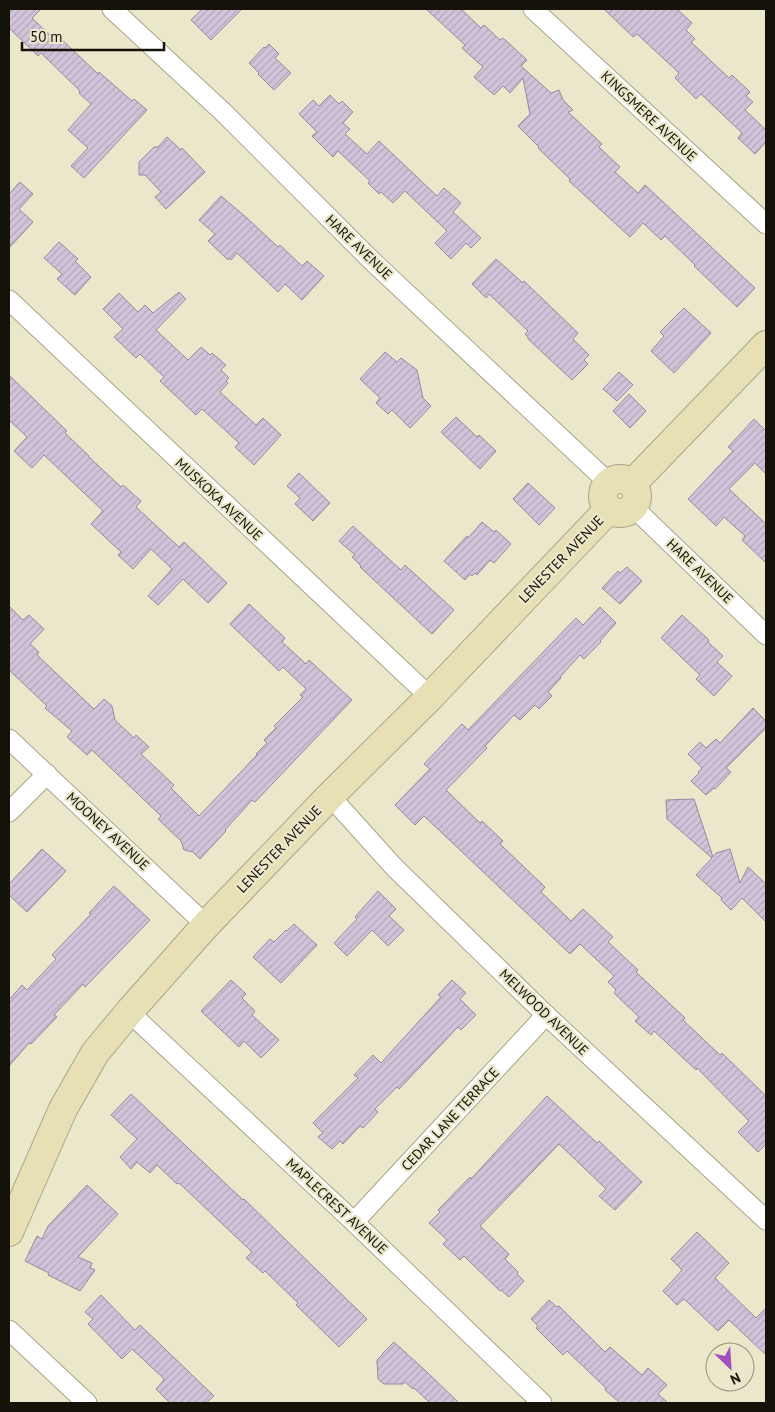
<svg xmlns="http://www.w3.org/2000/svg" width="775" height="1412" font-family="'PT Sans',sans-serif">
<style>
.building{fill:url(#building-hatch);stroke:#97899f}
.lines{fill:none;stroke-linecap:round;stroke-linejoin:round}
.street-casing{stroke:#a9a58b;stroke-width:21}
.secondary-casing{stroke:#a9a58b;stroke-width:30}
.street{stroke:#fff;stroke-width:19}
.secondary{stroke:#e6e0b4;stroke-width:28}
.labels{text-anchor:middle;stroke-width:4.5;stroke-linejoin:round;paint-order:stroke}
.street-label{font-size:14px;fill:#151309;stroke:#ebe7cb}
</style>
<defs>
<pattern id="building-hatch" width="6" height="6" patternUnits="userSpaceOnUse" patternTransform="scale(1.25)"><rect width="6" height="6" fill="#d2c3da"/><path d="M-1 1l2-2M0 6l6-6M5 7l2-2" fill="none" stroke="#b3a7ba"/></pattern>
</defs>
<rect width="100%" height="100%" fill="#ebe7cb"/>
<g class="building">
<path d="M9,9H41L32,18L54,39L57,35L98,74L99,72L132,101L134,99L147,110L84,178L71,166L88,148L68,130L91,104L79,93L80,91L41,53L38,56L9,28Z"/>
<path d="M202,9H242L211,40L191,20Z"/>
<path d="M426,9H461L481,28L484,25L500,40L503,38L527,60L521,66L551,93L559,90L563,100L573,110L568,112L602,144L599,147L620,167L615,172L638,193L645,185L755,288L737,307L694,266L695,265L665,236L661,240L643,223L630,237L569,181L570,179L538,148L539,147L518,126L530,114L523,78L510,93L503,86L494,95L474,77L483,67L462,48L465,45Z"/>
<path d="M604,9H677L692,23L686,30L695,39L691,42L729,78L732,75L750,92L746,96L753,102L745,110L766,130V142L755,154L738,138L742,133L701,94L696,99L675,78L679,73L637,34L633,37Z"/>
<path d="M269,44L279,54L275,58L291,73L274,90L258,74L259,73L249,63L264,47L265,48Z"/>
<path d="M330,95L339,104L342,101L353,112L343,123L350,129L345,134L367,154L379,141L437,196L444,188L461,203L453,212L481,238L471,248L466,243L451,259L435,243L447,231L405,191L393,203L381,192L379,194L368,183L370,181L338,151L333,157L312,136L317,132L299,114L313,100L319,106Z"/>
<path d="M167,137L181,150L182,148L205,172L166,209L155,197L161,192L145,175H139V162L154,147H158Z"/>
<path d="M20,182L33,194L19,209L33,222L9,248V194Z"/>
<path d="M221,196L247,218L278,247L280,245L302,266L307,261L324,276L302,300L285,284L278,292L237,253L231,260L229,258L228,260L208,241L215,234L199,220Z"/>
<path d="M59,242L78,259L75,261L91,277L75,295L57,279L62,274L44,258Z"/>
<path d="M496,259L523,283L524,281L578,333L573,339L589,355L584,360L588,364L572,380L528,339V337L525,334L528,331L489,294L486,298L472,284Z"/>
<path d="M179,292L186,299L156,330L188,360L201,347L210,355L212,353L226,365L221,370L229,378L226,381L228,383L220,392L256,425L263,418L281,435L254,465L235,447L239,443L202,409L196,415L160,381L164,377L140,354L136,358L114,337L123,329L103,309L119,293L138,312L145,305L153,313Z"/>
<path d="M684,308L711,333L674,373L651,351L664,336L660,332Z"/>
<path d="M385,352L397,362L401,358L417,370L423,398L431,406L410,428L392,410L388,414L376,403L380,398L360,379Z"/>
<path d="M619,372L633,385L617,401L603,389Z"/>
<path d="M9,375L67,431L65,433L89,456H88L121,487L123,485L141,501L136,507L179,547L184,542L227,583L208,603L183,579L158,605L148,596L172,569L151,549L133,569L118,555L121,552L91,524L103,511L44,455L32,468L14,451L27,437L9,420Z"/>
<path d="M629,394L646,411L630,428L613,411Z"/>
<path d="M456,417L477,437L479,435L496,451L480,469L441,432Z"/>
<path d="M754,419L766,431V474L755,463L729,489L766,524V563L742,540L745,536L724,517L716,526L688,499L733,451L728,447Z"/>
<path d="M299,473L330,503L313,521L295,504L300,498L287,486Z"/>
<path d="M528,483L555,508L539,525L513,499Z"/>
<path d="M482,522L494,532L496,530L511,544L494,563L490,560L477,575L475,573L472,576L470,574L465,580L444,561L467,536L468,538Z"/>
<path d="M353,526L401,570L405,565L454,610L432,634L360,567L361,566L352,557L355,555L339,541Z"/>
<path d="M627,567L642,581L620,604L602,588L618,571L620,573Z"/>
<path d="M249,604L285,638L282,642L306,664L309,660L352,700L255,802L252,800L225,830L226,831L200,859L193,852L184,850L181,841L158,819L161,816L92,750L87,755L67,737L72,731L45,708L47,706L9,670V606L23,620L29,615L44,629L30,644L39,652L37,655L94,709L104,699L112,706L115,720L134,738L136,735L149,747L141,754L174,785L171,788L199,816L257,755L256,754L267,743L264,740L276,728L274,726L303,697L300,695L306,689L283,667L279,671L230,624Z"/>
<path d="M600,607L616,623L600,641L601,642L584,659L580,655L560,677L561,678L548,692L552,696L539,709L535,705L520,720L514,715L485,746L487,748L446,790L480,823L482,821L503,841L500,844L545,887L541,892L571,921L583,909L613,937L608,942L638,970L636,972L685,1018L683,1020L720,1055L722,1053L766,1096V1144L758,1152L738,1132L749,1121L697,1068L696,1070L654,1031L651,1035L635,1021L639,1017L614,993L616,990L608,982L614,976L580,944L570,954L424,816L415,825L395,805L430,769L424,764L462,724L468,730L576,618L583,625Z"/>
<path d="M682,615L709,640L708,642L723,656L717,662L732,676L714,696L696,679L700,675L661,638Z"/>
<path d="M753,708L766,721V728L726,768L731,772L715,789L714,788L706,795L691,781L699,773L698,772L702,768L688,754L700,742L706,748L716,739L720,743Z"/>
<path d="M694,799L713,857L716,853L730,849L740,883L748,867L766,884V922L742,898L731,910L721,900L722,898L696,875L712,858L667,819L666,800Z"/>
<path d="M42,849L66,871L27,912L9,895V884Z"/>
<path d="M114,886L150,920L85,987L83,984L54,1015L57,1017L31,1044L29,1043L9,1066V1000L22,985L27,990L56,959L52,955L91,914L89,913Z"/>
<path d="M378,891L396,909L389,916L404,930L388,946L372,930L347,956L334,943L357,919L355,917Z"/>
<path d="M294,924L317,945L281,983L253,957L270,939L274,942L286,930L287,931Z"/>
<path d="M231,980L246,994L242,998L255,1011L252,1015L279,1040L261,1058L244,1041L239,1047L201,1011Z"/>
<path d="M452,980L466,993L460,999L476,1015L461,1030L458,1027L399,1089L397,1087L375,1109L378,1112L363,1128L360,1126L343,1144L340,1141L332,1149L318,1137L323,1133L313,1123L358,1078L354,1075L373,1055L381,1063L441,997L438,995Z"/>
<path d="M131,1094L243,1200L244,1199L367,1319L339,1347L296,1305L298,1303L265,1271L263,1273L246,1258L252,1252L179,1183L177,1184L157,1165L150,1173L137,1162L131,1169L120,1157L137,1139L111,1115Z"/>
<path d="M547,1096L597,1143L599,1141L642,1182L615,1210L599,1196L606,1189L559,1144L480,1226L509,1254L505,1259L518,1272L517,1274L524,1281L509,1297L501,1290L500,1291L464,1256L460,1260L443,1244L447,1240L429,1223L440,1212L438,1210L470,1177L471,1179Z"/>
<path d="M87,1185L118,1214L78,1257L92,1263L90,1268L95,1270L80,1291L48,1275L49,1273L25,1261L37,1236L42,1239L48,1226Z"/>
<path d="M697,1232L729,1263L715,1278L756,1318L766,1308V1355L729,1320L718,1331L684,1299L677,1305L663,1291L682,1270L671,1259Z"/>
<path d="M101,1295L135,1330L140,1325L214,1396L206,1403H170L156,1389L164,1380L162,1377L132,1349L122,1359L88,1324L93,1319L85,1312Z"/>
<path d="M549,1300L557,1307L559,1306L605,1352L610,1347L642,1375L648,1368L667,1385L658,1394L668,1403H620L605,1390L606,1388L567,1351L563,1355L536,1328L538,1326L531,1319Z"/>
<path d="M394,1342L428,1373L459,1403H430L414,1388L413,1389L405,1382L403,1384H384L378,1379L377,1360L383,1354H382Z"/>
</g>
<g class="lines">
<defs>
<g id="street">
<path d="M112,9L223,112L372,261L609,483"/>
<path d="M533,9L766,224"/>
<path d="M9,300L430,697"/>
<path d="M633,507L766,635"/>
<path d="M9,739L206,925"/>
<path d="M330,796L394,867L546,1015L766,1220"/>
<path d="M9,812L47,774"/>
<path d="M129,1012L354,1222L542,1403"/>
<path d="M354,1222L546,1015"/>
<path d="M9,1330L87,1403"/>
</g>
<g id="secondary">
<circle cx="620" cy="496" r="17"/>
<path d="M632,484L766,345"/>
<path d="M9,1232L63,1109L95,1053L129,1012L206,925L330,796L430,697L609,509"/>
</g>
</defs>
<use href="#street" class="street-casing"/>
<use href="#secondary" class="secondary-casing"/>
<use href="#street" class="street"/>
<use href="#secondary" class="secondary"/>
</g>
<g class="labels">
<g class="street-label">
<text transform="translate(649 116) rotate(43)" y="5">KINGSMERE AVENUE</text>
<text transform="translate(359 247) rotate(44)" y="5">HARE AVENUE</text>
<text transform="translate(219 499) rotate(43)" y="5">MUSKOKA AVENUE</text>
<text transform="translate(561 559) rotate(-46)" y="5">LENESTER AVENUE</text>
<text transform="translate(700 571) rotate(44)" y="5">HARE AVENUE</text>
<text transform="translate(108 831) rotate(43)" y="5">MOONEY AVENUE</text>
<text transform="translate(279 849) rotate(-46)" y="5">LENESTER AVENUE</text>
<text transform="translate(544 1012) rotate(44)" y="5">MELWOOD AVENUE</text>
<text transform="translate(450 1119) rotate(-47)" y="5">CEDAR LANE TERRACE</text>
<text transform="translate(337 1206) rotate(43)" y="5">MAPLECREST AVENUE</text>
</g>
</g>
<rect width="775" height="1412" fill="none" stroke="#151309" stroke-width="20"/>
<g transform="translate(730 1367) rotate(155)"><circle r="24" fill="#ebe7cb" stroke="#95927d"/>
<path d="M0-4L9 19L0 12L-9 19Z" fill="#a051c1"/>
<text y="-8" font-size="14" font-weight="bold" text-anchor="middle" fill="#151309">N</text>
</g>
<path d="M22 42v8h142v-8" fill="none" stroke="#151309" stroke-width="2.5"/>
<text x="30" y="42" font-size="15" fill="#151309" stroke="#ebe7cb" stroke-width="4" paint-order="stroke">50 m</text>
</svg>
